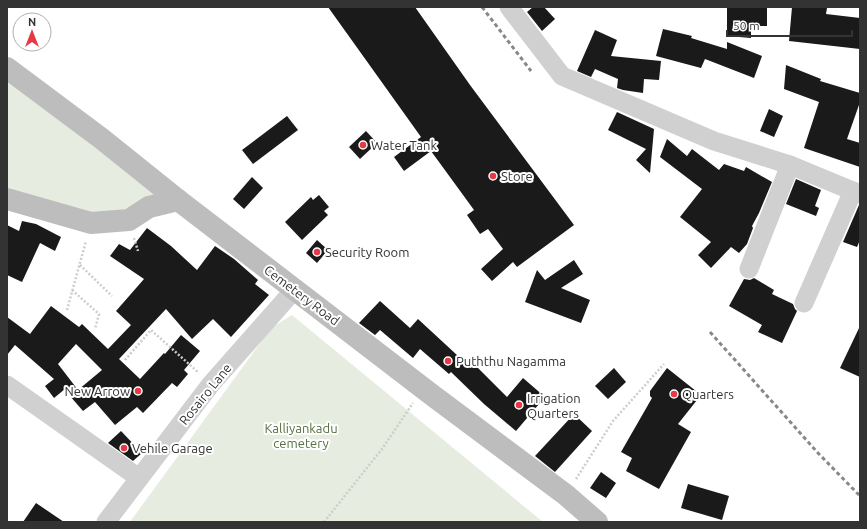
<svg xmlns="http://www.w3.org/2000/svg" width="867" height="529" font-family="Ubuntu,sans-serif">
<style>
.green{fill:#e6ecdf}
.building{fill:#1a1a1a;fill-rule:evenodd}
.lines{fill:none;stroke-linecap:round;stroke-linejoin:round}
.path{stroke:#cdcdcd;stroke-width:2.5;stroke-dasharray:2 2;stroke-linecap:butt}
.street{stroke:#d0d0d0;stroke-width:19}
.secondary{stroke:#bdbdbd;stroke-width:22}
.rail{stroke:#888;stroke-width:3;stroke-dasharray:4 3;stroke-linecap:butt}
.poi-dot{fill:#e63946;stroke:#fff;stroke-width:1.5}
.labels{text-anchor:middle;stroke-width:4;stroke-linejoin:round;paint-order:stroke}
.poi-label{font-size:13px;fill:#333;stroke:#fff;text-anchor:start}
.street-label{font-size:13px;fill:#333;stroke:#fff}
.park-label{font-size:13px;fill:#56703f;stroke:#fff}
</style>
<rect width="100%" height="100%" fill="#fff"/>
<g class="green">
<path d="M7,75L161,191L137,207L91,215L7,191Z"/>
<path d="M292,315L543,522H130L271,328Z"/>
</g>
<g class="building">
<path d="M328,7H415L470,85L574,225L517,267L513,262L492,281L481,269L503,249L488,229L480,234L467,215L474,210L431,151L404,171L394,157L421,137Z"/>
<path d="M533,7H544L555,19L542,31L527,12Z"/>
<path d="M727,7H767V26H751V38L727,36Z"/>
<path d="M792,7L827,8L826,14L860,18V49L789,41Z"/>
<path d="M663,29L692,36L691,38L727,49V42L762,56L754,78L705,59L701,68L656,56Z"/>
<path d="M595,30L617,40L611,56L661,61L659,80L644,79L643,93L623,90L617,88L618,79L595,69L591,77L577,71Z"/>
<path d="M786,65L821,79L820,81L860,93V102L847,139L860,143V167L804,148L819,102L784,89Z"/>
<path d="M769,109L783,116L774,137L760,131Z"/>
<path d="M617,112L654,129L650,173L636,160L646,149L608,130Z"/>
<path d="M287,116L298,130L253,164L242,150Z"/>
<path d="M366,131L377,143L360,159L349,147Z"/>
<path d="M667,139L687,156L692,149L719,170L724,164L744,171L746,167L772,182L759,213L752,226L753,228L747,244L739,253L731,247L711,268L698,255L711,242L680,217L702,189L660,157Z"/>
<path d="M252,177L263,188L244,209L233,199Z"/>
<path d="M796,179L821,190L815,206L819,208L816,216L786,204Z"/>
<path d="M319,195L329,207L324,211L328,215L302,240L285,222L311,197L313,200Z"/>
<path d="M859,205L860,240L857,247L843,242Z"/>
<path d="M22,221L36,224L61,237L55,251L40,243L22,282L7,275V225L19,231Z"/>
<path d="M147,228L171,246L197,270L215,246L234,259L258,280L255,284L269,295L231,337L213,319L192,339L166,309L119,359L140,379L164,353L165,354L181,335L200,351L184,370L188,374L177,387L172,383L143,413L137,407L115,425L95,402L83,411L70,396L72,395L65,389L54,398L45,386L54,379L15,345L7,355V317L30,334L51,306L79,327L82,324L108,349L131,325L116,311L144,279L110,256L119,244L130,250ZM76,344L102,370L78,390L58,364Z"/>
<path d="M317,240L328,250L317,263L306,253Z"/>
<path d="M574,260L583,274L561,288L590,300L581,323L525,302L537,270L545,280Z"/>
<path d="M754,278L774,290L772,294L793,304L795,309L797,311L782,343L758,332L762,325L729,306L744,279L750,280Z"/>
<path d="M380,301L410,328L418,319L471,368L474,364L507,397L523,378L545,397L516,431L484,404L451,372L449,374L420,349L413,358L380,330L375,335L359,323Z"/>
<path d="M860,326V377L840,368Z"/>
<path d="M614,368L626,382L608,399L595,386Z"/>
<path d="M667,368L701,395L678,424L691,432L659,489L626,471L632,458L621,452L652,398L650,396V391Z"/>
<path d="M574,414L592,431L555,472L535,456Z"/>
<path d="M121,431L142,453L133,461L108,443Z"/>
<path d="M601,472L616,483L606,498L590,488Z"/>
<path d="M688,484L729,496L722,520L681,508Z"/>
<path d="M36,503L64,522H23Z"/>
</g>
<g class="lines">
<g class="path">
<path d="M134,238L138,251"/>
<path d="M80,265L112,296"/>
<path d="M72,290L99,314L95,329"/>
<path d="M67,310L86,241"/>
<path d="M125,360L151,330L199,373"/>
<path d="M576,479L613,421L664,364"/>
<path d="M324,522L382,449L413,403"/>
</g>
<g class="street">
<path d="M509,7L562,76L714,141L790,165L860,194"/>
<path d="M749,269L790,165"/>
<path d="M804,303L853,191"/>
<path d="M7,385L139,478"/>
<path d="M106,522L211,384L295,289"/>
</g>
<g class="secondary">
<path d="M7,68L102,139L178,200L432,395L566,495L597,522"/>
<path d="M7,199L91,223L129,220L149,207L178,200"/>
</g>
<g class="rail">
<path d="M482,7L531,71"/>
<path d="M710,332L818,453L860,496"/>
</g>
</g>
<g class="poi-dot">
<circle cx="363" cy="145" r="4"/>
<circle cx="493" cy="176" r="4"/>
<circle cx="317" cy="252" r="4"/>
<circle cx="448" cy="361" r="4"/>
<circle cx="138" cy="391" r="4"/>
<circle cx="674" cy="394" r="4"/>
<circle cx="519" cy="405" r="4"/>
<circle cx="124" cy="448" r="4"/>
</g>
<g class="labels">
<g class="poi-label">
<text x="371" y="150">Water Tank</text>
<text x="501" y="181">Store</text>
<text x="325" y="257">Security Room</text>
<text x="456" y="366">Puththu Nagamma</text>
<text x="130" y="396" text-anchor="end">New Arrow</text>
<text x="682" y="399">Quarters</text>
<text x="527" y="403">Irrigation<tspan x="527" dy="15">Quarters</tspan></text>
<text x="132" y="453">Vehile Garage</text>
</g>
<g class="street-label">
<text transform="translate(302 295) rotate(37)" y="5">Cemetery Road</text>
<text transform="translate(205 394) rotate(-51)" y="5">Rosairo Lane</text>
</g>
<g class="park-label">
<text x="301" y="433">Kalliyankadu<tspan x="301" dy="15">cemetery</tspan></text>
</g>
</g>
<rect width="867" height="529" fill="none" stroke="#333333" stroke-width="16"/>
<g transform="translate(32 32)"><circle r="19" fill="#ffffff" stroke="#adadad"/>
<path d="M0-3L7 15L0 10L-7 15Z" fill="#e63946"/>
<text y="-6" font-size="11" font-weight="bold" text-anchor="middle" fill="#333333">N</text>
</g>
<path d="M727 30v6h125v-6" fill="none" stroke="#333333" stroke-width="2"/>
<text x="733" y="30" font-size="12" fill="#333333" stroke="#ffffff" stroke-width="3" paint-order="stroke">50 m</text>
</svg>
